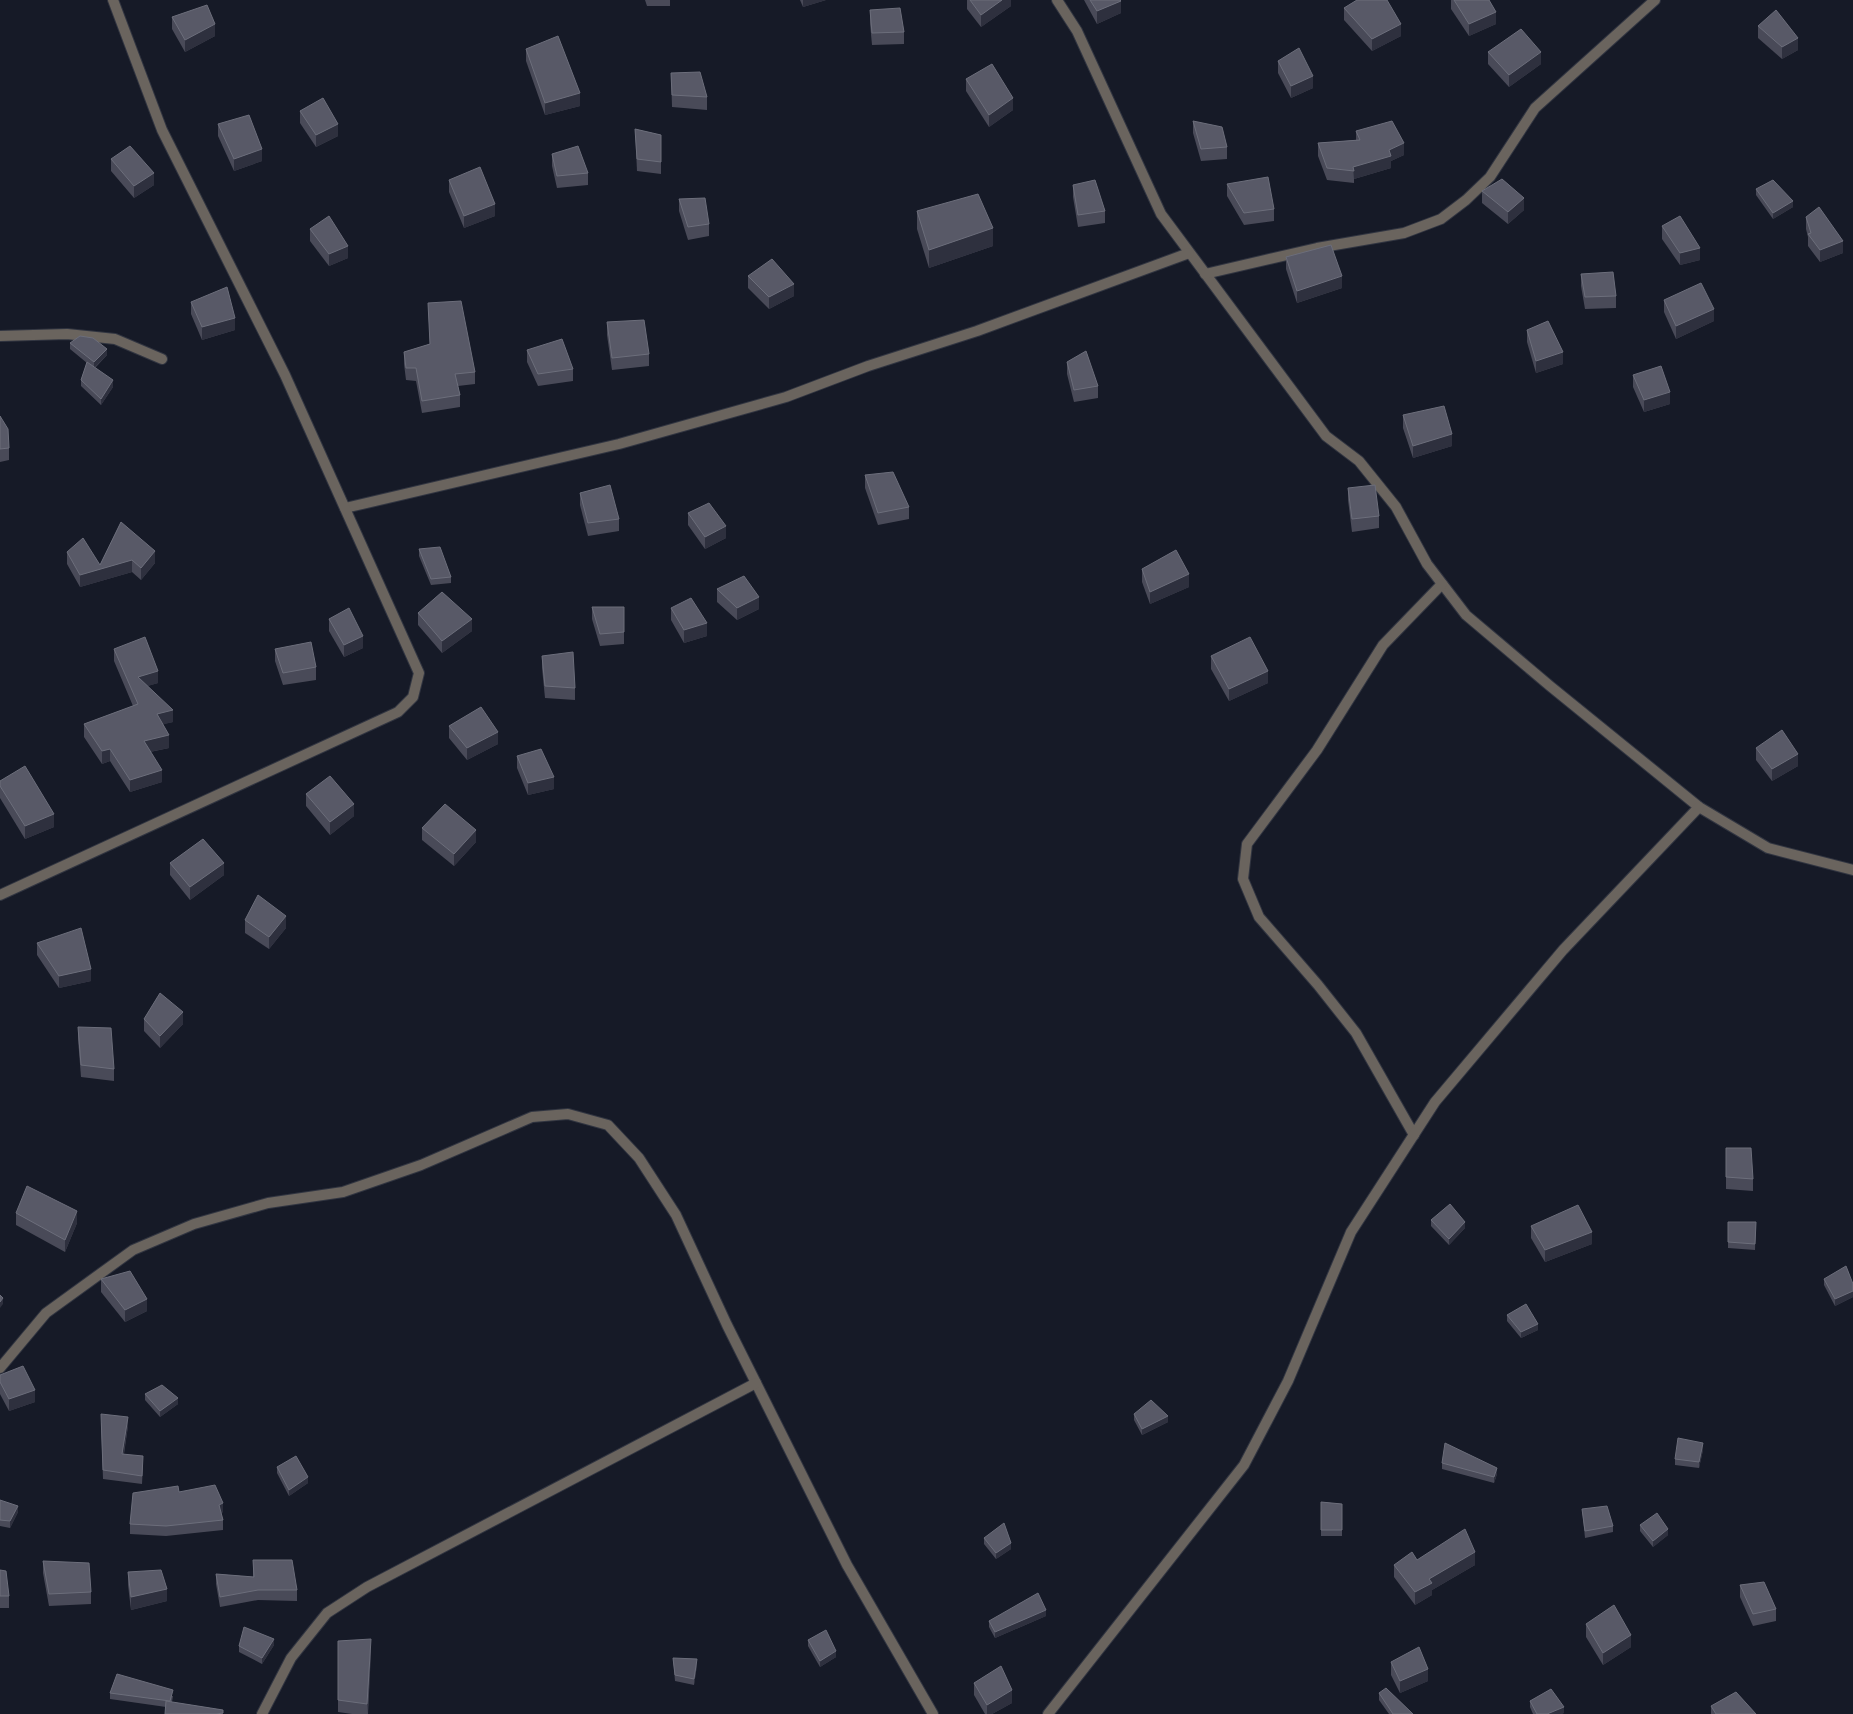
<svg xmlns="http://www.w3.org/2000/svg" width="1853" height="1714" font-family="'Noto Serif',serif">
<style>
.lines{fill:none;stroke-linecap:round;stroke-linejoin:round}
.service-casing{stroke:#313541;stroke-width:12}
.minor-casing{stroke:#313541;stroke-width:12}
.service{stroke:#6a645e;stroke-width:10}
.minor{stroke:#6a645e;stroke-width:10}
.wall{fill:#494a58}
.shaded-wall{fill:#2e303e}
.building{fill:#585967;stroke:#6c6e7b}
</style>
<rect width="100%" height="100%" fill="#161a27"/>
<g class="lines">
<defs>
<path id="service" d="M0,336L67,334L115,339L162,359"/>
<g id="minor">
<path d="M1057,0L1077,31L1161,214L1326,436L1359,461L1396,507L1427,564L1466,615L1550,686L1699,807L1768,848L1853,870"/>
<path d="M1205,274L1317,248L1404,233L1441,219L1466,200L1490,177L1535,108L1655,0"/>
<path d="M345,508L619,444L786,397L868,366L977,331L1189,253"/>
<path d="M0,895L398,712L413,697L419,673L285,375L162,130L113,0"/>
<path d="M1414,1135L1356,1033L1318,985L1259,917L1243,879L1247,844L1317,750L1383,645L1442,584"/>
<path d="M0,1368L46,1313L133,1250L194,1224L268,1203L343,1192L421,1165L532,1117L568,1114L608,1125L639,1158L676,1215L727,1325L847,1565L933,1714"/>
<path d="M262,1714L291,1658L327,1613L367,1587L756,1383"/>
<path d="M1048,1714L1244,1465L1288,1381L1351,1232L1435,1102L1563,950L1699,807"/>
</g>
</defs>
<use href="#service" class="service-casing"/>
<use href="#minor" class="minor-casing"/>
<use href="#service" class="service"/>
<use href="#minor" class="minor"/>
</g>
<g class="wall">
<path d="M645,0H670V6H647Z"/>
<path d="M800,0H826L803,7Z"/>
<path d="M967,0H1011V6L981,27L967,9Z"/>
<path d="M1084,0H1120L1121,13L1097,24Z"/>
<path d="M1451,0H1489L1496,24L1469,36L1451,9Z"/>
<path d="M1344,8L1401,36L1372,51L1344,20Z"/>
<path d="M870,10L904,32V44L872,45L870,23Z"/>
<path d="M172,17L215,36L185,52L172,29Z"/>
<path d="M1758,26L1798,50L1782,59L1758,38Z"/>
<path d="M526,49L580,106L545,115L526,61Z"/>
<path d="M1488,52L1541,64L1509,87L1488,64Z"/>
<path d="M1278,61L1313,88L1291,98L1278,73Z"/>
<path d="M671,73L707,97V110L672,107Z"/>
<path d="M966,79L1013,110L989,127L966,91Z"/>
<path d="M300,111L338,136L316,147L300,123Z"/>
<path d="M1193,121L1227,147V159L1201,161L1193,133Z"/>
<path d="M218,124L262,161L234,171L218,136Z"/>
<path d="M635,129L661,135V174L637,171Z"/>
<path d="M1356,131L1404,155L1391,161V168L1354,179V183L1327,180L1318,156V143L1356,140Z"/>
<path d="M552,154L588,173V185L557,188L552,166Z"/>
<path d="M111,159L154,185L134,198L111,171Z"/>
<path d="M449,180L495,216L464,228L449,192Z"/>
<path d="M1227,184L1274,209V221L1244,225L1227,196Z"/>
<path d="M1073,185L1105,211V223L1078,227L1073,197Z"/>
<path d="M1756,189L1793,207L1773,219L1756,195Z"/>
<path d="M1482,191L1524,210L1508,224L1482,203Z"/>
<path d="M679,199L709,224V236L688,240L679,211Z"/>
<path d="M917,211L993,246L929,268L917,229Z"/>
<path d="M1806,217L1843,253L1820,262L1808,246V237L1806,229Z"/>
<path d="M1662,226L1700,260L1680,265L1662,239Z"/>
<path d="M310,229L348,258L329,266L310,241Z"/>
<path d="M1286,257L1342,288L1297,303L1286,269Z"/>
<path d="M1581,274L1616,296V308L1585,309L1581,286Z"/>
<path d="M748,276L794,296L769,309L748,288Z"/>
<path d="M1664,300L1714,321L1676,339L1664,312Z"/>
<path d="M191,302L235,330L202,340L191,314Z"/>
<path d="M428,303L475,372V384L458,386L460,395V407L422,413L416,381L406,380L404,364V352L430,344Z"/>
<path d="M607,322L649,354V366L612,370L607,335Z"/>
<path d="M1527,330L1563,364L1536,373L1527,342Z"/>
<path d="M70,343L107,355L95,368L113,387L101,405L81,386V380L87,363L70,349Z"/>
<path d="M527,350L573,369V381L538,386L527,362Z"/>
<path d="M1067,362L1098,386V398L1074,402L1067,374Z"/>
<path d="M1633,375L1670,404L1644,412L1633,387Z"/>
<path d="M1403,415L1452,446L1413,458L1403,428Z"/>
<path d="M0,416L9,448V460L0,462Z"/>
<path d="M865,475L909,507V519L878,525L865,488Z"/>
<path d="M1348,488L1379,516V528L1352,532L1348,500Z"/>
<path d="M580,493L619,519V531L588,536L580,505Z"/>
<path d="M688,513L726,538L705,549L688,525Z"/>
<path d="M121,522L155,563L141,580L132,572L80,587L67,564V552L100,565Z"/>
<path d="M419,549L451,577V583L431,585L419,556Z"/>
<path d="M1142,569L1189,587L1150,604L1142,582Z"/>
<path d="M717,589L759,609L737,620L717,602Z"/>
<path d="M592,607H624V644L600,646L592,619Z"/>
<path d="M671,608L707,636L684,643L671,620Z"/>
<path d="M418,613L472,631L442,653L418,625Z"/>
<path d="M329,619L363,648L344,657L329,631Z"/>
<path d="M114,649L158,683L147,686L173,722L163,724L169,748L150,752L162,782L130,792L110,761L102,764L84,737V724L133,706L114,661Z"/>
<path d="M275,649L316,667V680L283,685L275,661Z"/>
<path d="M542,656L575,688V700L545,698L542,668Z"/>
<path d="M1211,656L1268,683L1229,701L1211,669Z"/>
<path d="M449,726L498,744L467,760L449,738Z"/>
<path d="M1756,748L1798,766L1772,781L1756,760Z"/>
<path d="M517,756L554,789L528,795L517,768Z"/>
<path d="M0,781L54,827L25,839L0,798Z"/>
<path d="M306,794L354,816L330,835L306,806Z"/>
<path d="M422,828L476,842L454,866L422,840Z"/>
<path d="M170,863L224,875L190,900L170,875Z"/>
<path d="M245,920L286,928L269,949L245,933Z"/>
<path d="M37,943L91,981L59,988L37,955Z"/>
<path d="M144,1019L183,1024L160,1048L144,1031Z"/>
<path d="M78,1027L114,1069V1081L81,1077L78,1039Z"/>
<path d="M1726,1148L1753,1179V1191L1726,1189Z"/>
<path d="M16,1213L77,1223L65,1252L16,1225Z"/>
<path d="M1431,1220L1465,1228L1449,1245L1431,1226Z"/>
<path d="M1728,1222H1756L1755,1250L1728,1248Z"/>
<path d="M1531,1226L1592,1244L1545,1262L1531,1238Z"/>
<path d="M101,1279L147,1311L125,1322L101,1292Z"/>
<path d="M1824,1279L1853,1284V1297L1835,1306L1824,1285Z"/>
<path d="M1507,1315L1538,1330L1521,1338L1507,1321Z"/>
<path d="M0,1375L35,1402L9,1411L0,1394Z"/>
<path d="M145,1394L178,1404L160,1417L145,1400Z"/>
<path d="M1134,1414L1168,1422L1142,1435L1134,1420Z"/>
<path d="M101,1423L128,1426L124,1454L143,1465L142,1484L103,1479Z"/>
<path d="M1703,1450L1699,1468L1675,1465V1459Z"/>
<path d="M1442,1463L1497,1474L1494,1483L1442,1469Z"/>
<path d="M277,1467L308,1483L289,1496L277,1473Z"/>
<path d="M179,1492L223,1512L221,1513L223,1520V1530L166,1536L130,1534V1524Z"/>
<path d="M0,1500L18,1512L10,1528L0,1526Z"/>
<path d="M1321,1502L1342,1504V1536H1321Z"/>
<path d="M1582,1509L1613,1526V1532L1585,1538Z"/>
<path d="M1640,1525L1668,1535L1653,1547L1640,1531Z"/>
<path d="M984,1538L1011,1549L996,1559L984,1544Z"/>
<path d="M253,1560L297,1590V1601L258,1600L220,1607L216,1584V1574L253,1577Z"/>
<path d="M43,1561L91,1592V1604L49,1606L43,1573Z"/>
<path d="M1394,1565H1475L1432,1590V1595L1415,1605L1394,1577Z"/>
<path d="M0,1570L9,1596V1608H0Z"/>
<path d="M128,1572L167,1601L131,1610L128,1585Z"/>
<path d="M1740,1585L1776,1609V1621L1753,1626L1740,1597Z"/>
<path d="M1046,1616L995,1638L989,1627V1621Z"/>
<path d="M1586,1624L1631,1647L1603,1665L1586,1637Z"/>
<path d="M808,1640L836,1657L820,1667L808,1646Z"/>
<path d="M338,1641L371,1651L368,1714H352L338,1712Z"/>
<path d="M274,1645L262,1664L239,1652V1646Z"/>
<path d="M673,1658L697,1665L694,1685L675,1681Z"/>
<path d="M1391,1662L1428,1681L1400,1693L1391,1675Z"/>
<path d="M974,1683L1012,1703L992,1714H985L974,1695Z"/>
<path d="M110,1693L173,1696L172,1702L223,1710V1714H165L166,1707L110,1699Z"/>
<path d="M1379,1693L1413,1714H1389L1379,1700Z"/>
<path d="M1530,1701L1564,1713L1561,1714H1533L1530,1707Z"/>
<path d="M1711,1706L1756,1714H1711Z"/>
</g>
<g class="shaded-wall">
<path d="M803,0H826L803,7Z"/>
<path d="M1002,0H1011V6L981,27V15Z"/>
<path d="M1121,1V13L1097,24V11Z"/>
<path d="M1496,12V24L1469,36V24Z"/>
<path d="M215,24V36L185,52V40Z"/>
<path d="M1401,24V36L1372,51V39Z"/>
<path d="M1798,38V50L1782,59V47Z"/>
<path d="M1541,52V64L1509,87V75Z"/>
<path d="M1313,76V88L1291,98V86Z"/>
<path d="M580,93V106L545,115V103Z"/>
<path d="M1013,98V110L989,127V115Z"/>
<path d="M338,124V136L316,147V135Z"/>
<path d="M1404,143V155L1391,161V168L1354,179L1353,167Z"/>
<path d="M262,149V161L234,171V159Z"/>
<path d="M154,173V185L134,198V186Z"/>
<path d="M1524,198V210L1508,224V212Z"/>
<path d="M1793,201V207L1773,219V213Z"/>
<path d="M495,204V216L464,228V216Z"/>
<path d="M993,228V246L929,268V250Z"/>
<path d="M1843,241V253L1820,262V250Z"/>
<path d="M348,246V258L329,266V254Z"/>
<path d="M1700,248V260L1680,265V253Z"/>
<path d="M1342,276V288L1297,303V291Z"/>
<path d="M794,284V296L769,309V297Z"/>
<path d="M1714,309V321L1676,339V326Z"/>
<path d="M235,318V330L202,340V327Z"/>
<path d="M107,349V355L94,368V362Z"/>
<path d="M1563,352V364L1536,373V361Z"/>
<path d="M113,380V387L101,405V399Z"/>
<path d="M1670,392V404L1644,412V400Z"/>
<path d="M1452,434V446L1413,458V446Z"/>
<path d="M726,526V538L705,549V537Z"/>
<path d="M155,551V563L141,580V568Z"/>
<path d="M132,560V572L80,587V575Z"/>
<path d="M1189,574V587L1150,604V592Z"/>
<path d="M759,597V609L737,620V608Z"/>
<path d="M472,619V631L442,653V641Z"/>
<path d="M707,623V636L684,643V630Z"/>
<path d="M363,636V648L344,657V645Z"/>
<path d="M158,671V683L138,689V677Z"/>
<path d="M1268,671V683L1229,701V689Z"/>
<path d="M173,710V722L157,726V714Z"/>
<path d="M498,732V744L467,760V748Z"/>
<path d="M169,735V748L144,753V741Z"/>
<path d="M110,749V761L102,764V751Z"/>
<path d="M1798,754V766L1772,781V769Z"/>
<path d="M162,770V782L130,792V780Z"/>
<path d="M554,777V789L528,795V783Z"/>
<path d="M354,804V816L330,835V822Z"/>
<path d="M54,814V827L25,839V826Z"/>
<path d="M476,830V842L454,866V854Z"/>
<path d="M224,863V875L190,900V887Z"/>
<path d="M286,916V928L269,949V937Z"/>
<path d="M91,969V981L59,988V976Z"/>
<path d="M183,1012V1024L160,1048V1036Z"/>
<path d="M77,1211V1223L65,1252V1240Z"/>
<path d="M1465,1222V1228L1449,1245V1239Z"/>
<path d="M1592,1232V1244L1545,1262V1250Z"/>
<path d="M1853,1291V1297L1835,1306V1299Z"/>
<path d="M3,1298V1304L0,1308V1302Z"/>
<path d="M147,1299V1311L125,1322V1310Z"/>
<path d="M1538,1324V1330L1521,1338V1332Z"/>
<path d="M35,1390V1402L9,1411V1399Z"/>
<path d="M178,1398V1404L160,1417V1411Z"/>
<path d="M1168,1416V1422L1142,1435V1429Z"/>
<path d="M128,1417V1426L122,1463V1454Z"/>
<path d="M1703,1443V1450L1699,1468V1462Z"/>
<path d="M1497,1468V1474L1494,1483V1477Z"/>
<path d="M308,1477V1483L289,1496V1490Z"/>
<path d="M223,1503V1512L219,1514V1505Z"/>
<path d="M18,1506V1512L10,1528V1521Z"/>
<path d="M1668,1529V1535L1653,1547V1541Z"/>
<path d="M1011,1543V1549L996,1559V1553Z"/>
<path d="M1475,1552V1565L1432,1590V1595L1415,1605V1592L1429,1579Z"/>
<path d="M167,1589V1601L131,1610V1597Z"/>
<path d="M1046,1610V1616L995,1638V1632Z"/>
<path d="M1631,1635V1647L1603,1665V1653Z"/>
<path d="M274,1639V1645L262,1664V1658Z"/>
<path d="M371,1639V1651L367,1714V1704Z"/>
<path d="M836,1651V1657L820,1667V1661Z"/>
<path d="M697,1659V1665L694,1685V1679Z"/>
<path d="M1428,1669V1681L1400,1693V1681Z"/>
<path d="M1012,1690V1703L992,1714H987V1705Z"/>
<path d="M1564,1707V1713L1561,1714H1547Z"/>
</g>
<g class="building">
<path d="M970,0H1002L981,15Z"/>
<path d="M1090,0H1120L1121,1L1097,11Z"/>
<path d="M1357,0H1387L1401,24L1372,39L1344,8Z"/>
<path d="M1454,0H1489L1496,12L1469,24Z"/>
<path d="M207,5L215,24L185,40L172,17Z"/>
<path d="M900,8L904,32L872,33L870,10Z"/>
<path d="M1776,10L1798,38L1782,47L1758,26Z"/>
<path d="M1521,29L1541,52L1509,75L1488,52Z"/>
<path d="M558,36L580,93L545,103L526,49Z"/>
<path d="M1299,48L1313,76L1291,86L1278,61Z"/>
<path d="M992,64L1013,98L989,115L966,79Z"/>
<path d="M700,72L707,97L672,95L671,73Z"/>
<path d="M323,98L338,124L316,135L300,111Z"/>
<path d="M249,115L262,149L234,159L218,124Z"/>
<path d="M1193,121L1222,127L1227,147L1201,149Z"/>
<path d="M1392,121L1404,143L1389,150L1391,156L1353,167L1354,171L1327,168L1318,143L1360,140L1356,131Z"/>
<path d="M635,129L661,135V162L637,159Z"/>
<path d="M130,146L154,173L134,186L111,159Z"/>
<path d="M578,146L588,173L557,176L552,154Z"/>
<path d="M480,167L495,204L464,216L449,180Z"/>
<path d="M1268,177L1274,209L1244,213L1227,184Z"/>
<path d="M1502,179L1524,198L1508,212L1482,191Z"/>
<path d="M1095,180L1105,211L1078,215L1073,185Z"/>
<path d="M1773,180L1793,201L1773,213L1756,189Z"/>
<path d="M978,194L993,228L929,250L917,211Z"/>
<path d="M705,198L709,224L688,227L679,199Z"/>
<path d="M1819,207L1843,241L1820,250L1808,234L1811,233L1806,217Z"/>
<path d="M329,216L348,246L329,254L310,229Z"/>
<path d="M1680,216L1700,248L1680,253L1662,226Z"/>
<path d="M1331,245L1342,276L1297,291L1286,257Z"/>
<path d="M772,259L794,284L769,297L748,276Z"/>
<path d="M1613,272L1616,296L1585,297L1581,274Z"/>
<path d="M1701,283L1714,309L1676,326L1664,300Z"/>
<path d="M227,287L235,318L202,327L191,302Z"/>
<path d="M461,301L475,372L455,374L460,395L422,401L416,368H406L404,352L430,344L428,303Z"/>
<path d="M644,320L649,354L612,358L607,322Z"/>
<path d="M1548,321L1563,352L1536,361L1527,330Z"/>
<path d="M80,336L93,338L107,349L94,362L70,343Z"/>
<path d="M562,339L573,369L538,374L527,350Z"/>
<path d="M1086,351L1098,386L1074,390L1067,362Z"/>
<path d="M87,362L113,380L101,399L81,380Z"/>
<path d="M1661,366L1670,392L1644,400L1633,375Z"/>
<path d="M1444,406L1452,434L1413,446L1403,415Z"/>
<path d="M0,416L8,429L9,448L0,449Z"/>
<path d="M893,472L909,507L878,513L865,475Z"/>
<path d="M610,485L619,519L588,523L580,493Z"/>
<path d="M1375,485L1379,516L1352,519L1348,488Z"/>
<path d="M709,503L726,526L705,537L688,513Z"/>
<path d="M121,522L155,551L141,568L132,560L80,575L67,552L83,538L100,565Z"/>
<path d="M440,547L451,577L431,579L419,549Z"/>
<path d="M1176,550L1189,574L1150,592L1142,569Z"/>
<path d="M744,576L759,597L737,608L717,589Z"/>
<path d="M442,592L472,619L442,641L418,613Z"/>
<path d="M691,598L707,623L684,630L671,608Z"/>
<path d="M592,607H624V632L600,634Z"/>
<path d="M349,608L363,636L344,645L329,619Z"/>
<path d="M145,637L158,671L138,677L173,710L157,714L169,735L144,741L162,770L130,780L110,749L102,751L84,724L138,704L114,649Z"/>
<path d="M1250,637L1268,671L1229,689L1211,656Z"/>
<path d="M311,642L316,667L283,673L275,649Z"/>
<path d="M573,652L575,688L545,686L542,656Z"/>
<path d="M481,707L498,732L467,748L449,726Z"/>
<path d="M1782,730L1798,754L1772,769L1756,748Z"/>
<path d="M541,749L554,777L528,783L517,756Z"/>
<path d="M25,766L54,814L25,826L0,786V781Z"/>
<path d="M330,776L354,804L330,822L306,794Z"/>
<path d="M445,804L476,830L454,854L422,828Z"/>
<path d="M203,839L224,863L190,887L170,863Z"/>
<path d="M258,895L286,916L269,937L245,920Z"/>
<path d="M81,928L91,969L59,976L37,943Z"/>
<path d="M160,993L183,1012L160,1036L144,1019Z"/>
<path d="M78,1027L111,1028L114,1069L81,1065Z"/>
<path d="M1726,1148H1751L1753,1179L1726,1177Z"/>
<path d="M27,1186L77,1211L65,1240L16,1213Z"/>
<path d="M1450,1204L1465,1222L1449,1239L1431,1220Z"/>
<path d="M1578,1205L1592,1232L1545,1250L1531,1226Z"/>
<path d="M1728,1222H1756L1755,1244L1728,1242Z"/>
<path d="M1846,1266L1853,1284V1291L1835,1299L1824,1279Z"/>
<path d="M130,1271L147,1299L125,1310L101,1279Z"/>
<path d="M0,1295L3,1298L0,1302Z"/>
<path d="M1526,1304L1538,1324L1521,1332L1507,1315Z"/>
<path d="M23,1366L35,1390L9,1399L0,1382V1375Z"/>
<path d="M162,1385L178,1398L160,1411L145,1394Z"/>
<path d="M1151,1400L1168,1416L1142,1429L1134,1414Z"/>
<path d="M101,1414L128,1417L122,1454L143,1456L142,1476L103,1470Z"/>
<path d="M1678,1438L1703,1443L1699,1462L1675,1459Z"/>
<path d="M1445,1443L1497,1468L1494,1477L1442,1463Z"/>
<path d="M296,1456L308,1477L289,1490L277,1467Z"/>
<path d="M215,1485L223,1503L219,1505L223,1520L166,1526L130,1524L133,1493L178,1486L179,1492Z"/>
<path d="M0,1500L18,1506L10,1521L0,1520Z"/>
<path d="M1321,1502L1342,1504V1530H1321Z"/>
<path d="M1607,1506L1613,1526L1585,1531L1582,1509Z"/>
<path d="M1657,1513L1668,1529L1653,1541L1640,1525Z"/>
<path d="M1004,1523L1011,1543L996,1553L984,1538Z"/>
<path d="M1465,1529L1475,1552L1429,1579L1432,1583L1415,1592L1394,1565L1412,1552L1417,1560Z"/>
<path d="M253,1560H292L297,1590H258L220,1597L216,1574L254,1577Z"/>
<path d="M43,1561L89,1563L91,1592L49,1594Z"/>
<path d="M0,1570L6,1571L9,1596H0Z"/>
<path d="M161,1570L167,1589L131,1597L128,1572Z"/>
<path d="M1764,1582L1776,1609L1753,1614L1740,1585Z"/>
<path d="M1038,1593L1046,1610L995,1632L989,1621Z"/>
<path d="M1614,1605L1631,1635L1603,1653L1586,1624Z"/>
<path d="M244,1627L274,1639L262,1658L239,1646Z"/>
<path d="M826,1630L836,1651L820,1661L808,1640Z"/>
<path d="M371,1639L367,1704L338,1700V1641Z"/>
<path d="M1419,1647L1428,1669L1400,1681L1391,1662Z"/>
<path d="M673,1658L697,1659L694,1679L675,1675Z"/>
<path d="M1001,1666L1012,1690L987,1705L974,1683Z"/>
<path d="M117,1674L173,1690L170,1701L110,1693Z"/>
<path d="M1386,1688L1413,1714H1393L1379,1693Z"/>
<path d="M1551,1689L1564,1707L1547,1714H1537L1530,1701Z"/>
<path d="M1736,1692L1756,1714H1716L1711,1706Z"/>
<path d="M166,1701L223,1710V1713L216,1714H165Z"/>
</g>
</svg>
